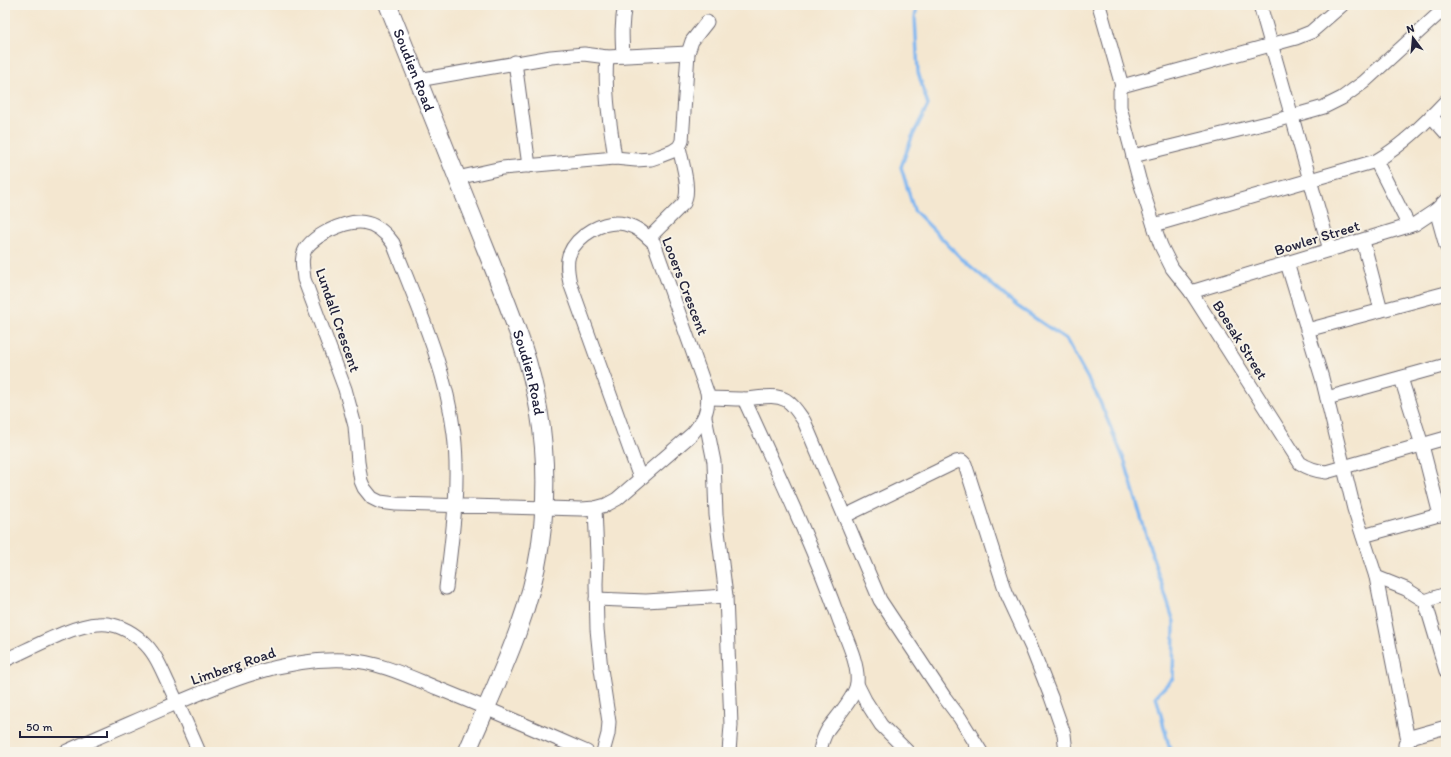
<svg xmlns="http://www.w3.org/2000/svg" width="1451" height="757" font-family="Itim,sans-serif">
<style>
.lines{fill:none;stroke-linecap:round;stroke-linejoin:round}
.stream{stroke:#81b7f0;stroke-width:3.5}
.minor-casing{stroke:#6c676f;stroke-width:15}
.tertiary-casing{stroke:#6c676f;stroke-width:19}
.path{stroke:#6c676f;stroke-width:2;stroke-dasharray:3 3;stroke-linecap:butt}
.minor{stroke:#fff;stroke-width:13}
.tertiary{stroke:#fff;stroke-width:17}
.labels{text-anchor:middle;stroke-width:4;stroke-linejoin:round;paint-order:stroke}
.street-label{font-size:15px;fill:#22223b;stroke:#f7f3e8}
</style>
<rect width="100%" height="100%" fill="#f7f3e8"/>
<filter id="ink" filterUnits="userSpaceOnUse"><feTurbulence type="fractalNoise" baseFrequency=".025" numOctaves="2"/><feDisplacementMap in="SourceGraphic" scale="8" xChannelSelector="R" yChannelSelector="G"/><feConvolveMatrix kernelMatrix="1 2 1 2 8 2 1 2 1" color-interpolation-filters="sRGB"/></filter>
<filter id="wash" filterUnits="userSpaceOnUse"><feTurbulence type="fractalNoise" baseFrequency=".012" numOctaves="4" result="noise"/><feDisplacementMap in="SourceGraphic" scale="16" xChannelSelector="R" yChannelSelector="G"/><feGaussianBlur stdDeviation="0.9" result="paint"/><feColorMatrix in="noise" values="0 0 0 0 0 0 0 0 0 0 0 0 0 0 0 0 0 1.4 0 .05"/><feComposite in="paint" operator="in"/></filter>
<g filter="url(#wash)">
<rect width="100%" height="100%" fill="#f4e7d0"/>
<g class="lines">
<path class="stream" d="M917,5L915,18L918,72L928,105L912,137L901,167L914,210L962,259L1017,306L1066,339L1098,397L1125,462L1152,555L1174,622L1173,678L1156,696L1170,750V752"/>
</g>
</g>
<g filter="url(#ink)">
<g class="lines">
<defs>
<g id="minor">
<path d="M1099,5L1122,86L1120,91V107L1139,179L1156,232L1161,246L1172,268L1191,292L1300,463C1309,469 1316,471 1326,472L1446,438"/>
<path d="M1260,5L1330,250"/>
<path d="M623,56C622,38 621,23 625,5"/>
<path d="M607,57C604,91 610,124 615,158"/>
<path d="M515,62L529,166"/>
<path d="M418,80L551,57L584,54L607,57L688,53"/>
<path d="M1122,86L1296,38L1311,32L1342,5"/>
<path d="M1431,116L1446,133"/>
<path d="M1133,156L1271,122L1324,107L1342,98L1364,82L1446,7"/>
<path d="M1376,161L1409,226"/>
<path d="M457,178L502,168L615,158L636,160L651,159L660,156L673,151L679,147L682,141L688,53L692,41L707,22"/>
<path d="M1436,210L1446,246"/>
<path d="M1154,225L1376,161C1403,145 1425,123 1446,101"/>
<path d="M649,238L684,203C691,189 682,163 679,147"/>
<path d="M1363,241L1381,310"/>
<path d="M1287,263L1322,378L1354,509L1376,577L1408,740"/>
<path d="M1191,292L1415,224L1436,210L1446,200"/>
<path d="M1307,330L1446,293"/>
<path d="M1401,378L1422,445L1440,515"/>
<path d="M708,398C720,398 731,399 743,399C756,399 773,393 786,400C794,405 799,414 804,421L880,600L945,698L960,718L981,752"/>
<path d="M1327,398L1446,365"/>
<path d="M744,399C778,473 813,546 840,622C847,640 859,665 857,683C856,696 836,718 828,729C824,736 821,744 820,752"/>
<path d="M705,417L714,462L716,515L726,596L731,725L729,752"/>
<path d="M595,508L597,556L596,584L597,629L601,669L609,722L608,734L603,752"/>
<path d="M845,516L956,462L962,461L965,464L1006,592L1031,646L1051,697L1064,734L1066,752"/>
<path d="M1363,536L1446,513"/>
<path d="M1376,577L1406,589L1425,601L1446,671"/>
<path d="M446,588C452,538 460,485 454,434C446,367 417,305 393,243C374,217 355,218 328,231C319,236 312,240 306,248C300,258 303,268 304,279L345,389L355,426L358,462L361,481L364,488L372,498L380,502L396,504L582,509L595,508L606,505L617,499L692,434C703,421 710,410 707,392L654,243C645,234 637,227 625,224C604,219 577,235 569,255C566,264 568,274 570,283L640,478"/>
<path d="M596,599L646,601L726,596"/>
<path d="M1425,601L1446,594"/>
<path d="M5,660C30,649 72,625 98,624C114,622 131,631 142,641C155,652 161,668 168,683C179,706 189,729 199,752"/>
<path d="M857,684L865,700L881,725L908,752"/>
<path d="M65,752C98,737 131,723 165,708C223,683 282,657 347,660C379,662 408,676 437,688C487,708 537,730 587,752"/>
<path d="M1405,752V744L1414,736L1446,727"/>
</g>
<g id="tertiary">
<path id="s1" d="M388,5C416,75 444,145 472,215C489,258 507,300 522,344C544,409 550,479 540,547C529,620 495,686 467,752"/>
</g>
</defs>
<use href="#minor" class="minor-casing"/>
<use href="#tertiary" class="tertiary-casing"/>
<path class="path" d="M1055,6L1056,5"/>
<use href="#minor" class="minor"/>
<use href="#tertiary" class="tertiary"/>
</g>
</g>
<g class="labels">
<g class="street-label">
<text dy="5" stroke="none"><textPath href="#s1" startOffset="70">Soudien Road</textPath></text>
<text transform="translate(1317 238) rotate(-17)" y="5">Bowler Street</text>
<text transform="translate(685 286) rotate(69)" y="5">Looers Crescent</text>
<text transform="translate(338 320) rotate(71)" y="5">Lundall Crescent</text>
<text transform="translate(1240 340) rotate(58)" y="5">Boesak Street</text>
<text dy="5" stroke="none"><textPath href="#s1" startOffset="394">Soudien Road</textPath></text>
<text transform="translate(233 666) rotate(-19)" y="5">Limberg Road</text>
</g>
</g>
<rect width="1451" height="757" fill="none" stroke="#f7f3e8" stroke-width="20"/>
<g transform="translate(1413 38) rotate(344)" stroke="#f7f3e8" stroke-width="3" paint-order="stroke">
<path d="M0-3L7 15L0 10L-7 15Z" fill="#22223b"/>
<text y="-6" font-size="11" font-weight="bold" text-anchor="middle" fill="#22223b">N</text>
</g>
<path d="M20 731v6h87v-6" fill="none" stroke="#22223b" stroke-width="2"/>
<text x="26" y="731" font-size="12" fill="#22223b" stroke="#f7f3e8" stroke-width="3" paint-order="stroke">50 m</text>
</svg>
